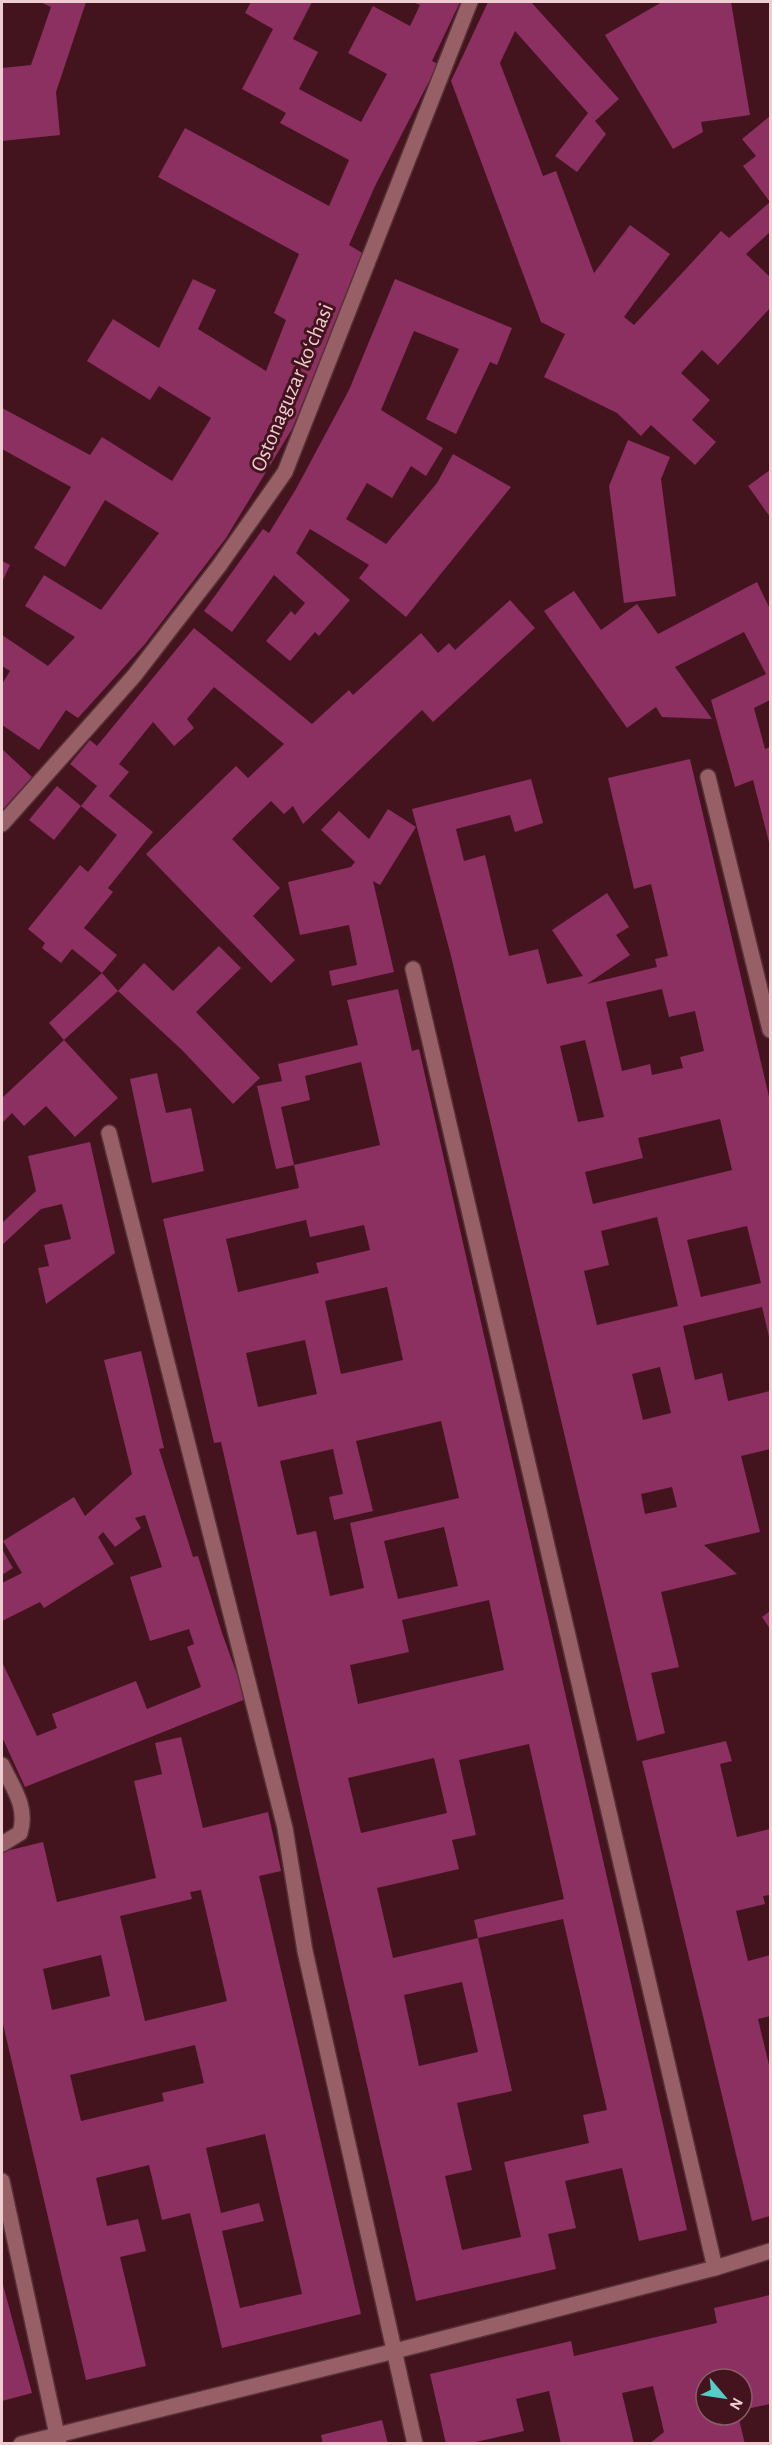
<svg xmlns="http://www.w3.org/2000/svg" width="772" height="2445" font-family="'Alegreya Sans',sans-serif">
<style>
.building{fill:#8c2f61;fill-rule:evenodd}
.lines{fill:none;stroke-linecap:round;stroke-linejoin:round}
.lane-casing{stroke:#573138;stroke-width:18}
.street-casing{stroke:#573138;stroke-width:18}
.lane{stroke:#976067;stroke-width:15}
.street{stroke:#976067;stroke-width:15}
.labels{text-anchor:middle;stroke-width:6;stroke-linejoin:round;paint-order:stroke}
.street-label{font-size:22px;fill:#efced2;stroke:#43141e}
</style>
<rect width="100%" height="100%" fill="#43141e"/>
<g class="building">
<path d="M40,2H86L56,92L60,135L2,141V68L31,65L51,7Z"/>
<path d="M251,2H312L293,39L318,52L299,89L361,122L387,74L348,53L373,6L410,26L420,5L413,2H460L432,61L438,64L375,186L349,245L364,254L292,429L226,538L145,644L78,718L66,710L39,750L2,725V684L10,671L2,666V635L48,666L75,637L25,606L44,575L101,610L159,533L105,500L65,567L34,548L71,487L2,449V408L90,455L102,437L172,481L211,418L159,386L150,400L87,361L113,319L159,348L193,279L216,290L198,329L266,371L286,320L274,313L299,254L158,177L185,128L329,206L349,160L280,123L286,113L242,89L273,29L245,13Z"/>
<path d="M488,2H531L619,99L595,121L606,134L577,172L555,156L588,113L515,31L500,63L543,176L556,171L594,273L630,225L670,254L624,317L634,325L721,231L729,238L770,202V232L746,254L770,277V308L718,365L702,350L681,373L710,400L692,420L716,442L695,465L651,425L641,436L617,413L544,377L565,334L541,322L451,81Z"/>
<path d="M662,2H731L750,115L701,122L703,132L673,149L605,35Z"/>
<path d="M770,116V202L743,166L756,156L742,139Z"/>
<path d="M395,279L512,328L497,365L490,362L456,434L426,419L459,349L414,331L381,410L443,448L426,476L411,466L392,498L367,483L346,519L386,544L437,483L453,454L511,487L406,617L359,578L369,565L310,529L296,553L350,600L319,636L315,632L290,661L266,641L291,611L295,615L305,603L274,575L232,632L204,611L263,529L269,533L296,489L349,390Z"/>
<path d="M628,440L670,457L661,479L676,596L624,603L609,486Z"/>
<path d="M770,470V517L748,486Z"/>
<path d="M2,561L10,565L2,582Z"/>
<path d="M757,582L770,609V700L754,708L765,749L770,747V846L753,780L735,787L711,700L766,674L744,632L675,667L712,719L662,717L656,707L627,728L544,611L574,591L601,630L637,604L658,634Z"/>
<path d="M510,600L535,628L433,722L422,710L303,824L293,806L284,814L271,801L232,839L280,888L253,916L295,960L271,983L146,854L236,766L248,778L284,744L214,687L187,719L194,728L174,746L153,722L119,764L129,772L109,796L153,832L108,888L113,892L84,928L117,955L102,973L72,949L61,963L42,948L45,943L28,929L80,865L88,872L117,835L81,806L97,786L70,764L90,740L97,746L194,628L312,724L349,690L353,695L421,633L438,653L449,643L455,650Z"/>
<path d="M2,749L32,777L2,810Z"/>
<path d="M690,759L770,1101V1341L762,1307L683,1326L695,1380L722,1373L728,1401L770,1391V1449L741,1456L760,1532L704,1545L737,1574L661,1592L679,1667L651,1673L665,1733L637,1741L451,956L412,809L531,779L543,823L515,832L510,815L456,829L464,861L485,855L509,956L538,949L547,984L583,976L552,930L607,893L629,927L616,935L630,955L587,984L657,967L655,959L668,956L651,884L634,889L608,778ZM662,989L669,1017L695,1011L704,1051L680,1057L683,1068L652,1075L650,1064L622,1071L606,1002ZM585,1040L604,1117L578,1122L560,1046ZM720,1119L732,1170L593,1204L585,1172L643,1158L638,1138ZM657,1217L678,1306L597,1325L584,1271L609,1265L601,1231ZM747,1226L761,1283L701,1297L687,1240ZM660,1367L671,1413L643,1420L632,1374ZM672,1487L677,1507L645,1514L641,1494Z"/>
<path d="M57,786L81,806L54,840L29,820Z"/>
<path d="M388,809L416,827L380,885L373,881L394,972L332,986L329,971L357,965L349,925L300,935L288,882L351,867L355,862L321,830L339,811L369,839Z"/>
<path d="M219,946L241,968L196,1012L260,1078L233,1104L182,1050L118,991L144,963L173,991Z"/>
<path d="M102,973L118,991L64,1040L49,1023Z"/>
<path d="M398,989L412,1051L419,1049L687,2230L639,2241L622,2168L565,2181L576,2228L548,2234L556,2269L416,2301L221,1442L214,1443L163,1219L299,1188L294,1165L276,1169L257,1086L282,1081L278,1064L358,1045L347,1000ZM361,1062L380,1145L294,1165L281,1107L310,1100L305,1076ZM306,1220L310,1237L364,1225L370,1250L316,1263L319,1273L238,1292L226,1239ZM387,1287L403,1360L341,1374L325,1301ZM305,1340L317,1394L258,1407L246,1353ZM441,1421L459,1498L350,1523L364,1588L330,1596L316,1531L297,1535L280,1461L333,1449L343,1494L329,1497L334,1520L373,1511L356,1441ZM444,1527L458,1586L398,1599L384,1541ZM489,1600L504,1670L358,1704L350,1665L409,1652L402,1620ZM529,1744L564,1899L474,1920L478,1938L393,1958L377,1888L459,1869L452,1840L476,1835L459,1760ZM434,1758L447,1813L361,1833L348,1778ZM563,1919L607,2110L583,2115L589,2143L504,2162L521,2237L462,2250L445,2176L472,2170L457,2103L512,2091L478,1938ZM462,1982L478,2052L419,2066L404,1995Z"/>
<path d="M64,1040L118,1098L75,1137L46,1106L24,1126L12,1113L2,1123V1098Z"/>
<path d="M157,1073L166,1113L191,1108L204,1171L152,1183L130,1079Z"/>
<path d="M90,1142L115,1253L46,1304L38,1268L49,1266L44,1245L71,1239L62,1204L41,1209L2,1245V1223L36,1191L28,1156Z"/>
<path d="M141,1351L164,1448L159,1449L193,1557L198,1556L222,1633L246,1699L25,1787L2,1737V1662L37,1736L57,1728L52,1714L136,1681L147,1709L201,1687L187,1647L194,1644L189,1629L150,1641L130,1577L162,1567L145,1515L135,1518L141,1528L115,1547L103,1532L98,1537L114,1564L44,1608L40,1602L2,1621V1583L22,1573L3,1541L74,1497L85,1516L132,1474L104,1360Z"/>
<path d="M2,1549L13,1568L2,1575Z"/>
<path d="M770,1611V1629L762,1617Z"/>
<path d="M181,1737L203,1828L268,1812L281,1871L259,1876L361,2314L222,2348L190,2213L162,2220L149,2165L96,2178L107,2226L138,2219L146,2251L120,2257L146,2366L86,2380L2,2020V1852L43,1842L57,1902L156,1878L134,1781L162,1774L155,1743ZM201,1890L227,2001L145,2021L120,1916L192,1899L190,1892ZM101,1955L110,1996L52,2010L43,1969ZM195,2045L204,2083L162,2093L164,2101L81,2121L70,2075ZM265,2134L302,2294L240,2308L222,2231L264,2221L259,2203L221,2213L206,2148Z"/>
<path d="M726,1741L732,1761L720,1764L737,1837L770,1829V1895L763,1896L765,1904L736,1911L748,1961L770,1955V2016L758,2019L770,2069V2216L752,2221L642,1761Z"/>
<path d="M2,2281L32,2393L2,2401Z"/>
<path d="M770,2295V2404L742,2410V2379H706V2415H738L745,2444H649L664,2432L653,2386L622,2393L634,2444H561L549,2391L516,2399L524,2431L467,2444H446L430,2374L571,2341L574,2356L717,2323L714,2308Z"/>
<path d="M382,2420L388,2444H323L321,2435Z"/>
</g>
<g class="lines">
<defs>
<g id="lane">
<path d="M708,777L770,1030"/>
<path d="M413,969L715,2268"/>
<path d="M109,1133L285,1828L305,1951L415,2444"/>
<path d="M2,1765C13,1788 28,1807 20,1833L2,1844"/>
<path d="M2,2181L59,2444"/>
</g>
<g id="street">
<path d="M2,824L134,676L219,566L285,472L470,2"/>
<path d="M21,2444L395,2351L715,2268L770,2251"/>
</g>
</defs>
<use href="#lane" class="lane-casing"/>
<use href="#street" class="street-casing"/>
<use href="#lane" class="lane"/>
<use href="#street" class="street"/>
</g>
<g class="labels">
<g class="street-label">
<text transform="translate(291 387) rotate(-67)" y="8">Ostonaguzar koʻchasi</text>
</g>
</g>
<rect width="772" height="2445" fill="none" stroke="#efced2" stroke-width="6"/>
<g transform="translate(724 2397) rotate(119)"><circle r="28" fill="#43141e" stroke="#885e66" stroke-width="1.5"/>
<path d="M0-4.5L10 22L0 15L-10 22Z" fill="#54cdc7"/>
<text y="-9" font-size="16" font-weight="bold" text-anchor="middle" fill="#efced2">N</text>
</g>
</svg>
